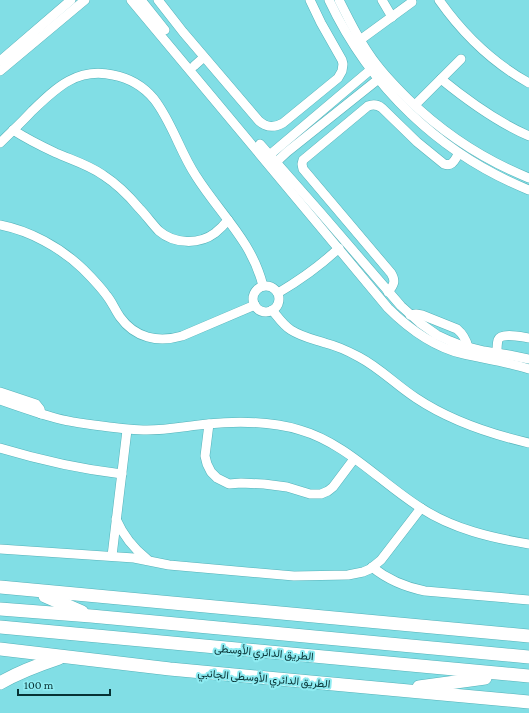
<svg xmlns="http://www.w3.org/2000/svg" width="529" height="713" font-family="'Crimson Pro',Vazirmatn,serif">
<style>
.lines{fill:none;stroke-linecap:round;stroke-linejoin:round}
.minor-casing{stroke:#54b2b9;stroke-width:10}
.highway-casing{stroke:#54b2b9;stroke-width:14}
.minor{stroke:#fff;stroke-width:9}
.highway{stroke:#fff;stroke-width:13}
.labels{text-anchor:middle;stroke-width:4;stroke-linejoin:round;paint-order:stroke}
.street-label{font-size:11px;fill:#073234;stroke:#8fecf2}
</style>
<rect width="100%" height="100%" fill="#81dee5"/>
<g class="lines">
<defs>
<g id="minor">
<path d="M131,0L388,308C409,329 434,347 463,354C485,359 508,362 529,369"/>
<path d="M141,0L165,30"/>
<path d="M158,0L183,32L259,121C267,128 274,128 283,123L338,78L342,71L343,64L342,60L321,23L310,0"/>
<path d="M329,0C370,87 440,154 529,190"/>
<path d="M339,0C350,22 362,46 377,65C386,77 397,88 408,99C443,133 484,160 529,178"/>
<path d="M382,0L392,17"/>
<path d="M439,0C463,34 493,63 529,83"/>
<path d="M360,40L412,2"/>
<path d="M0,61L71,0"/>
<path d="M194,66L204,57"/>
<path d="M0,71L85,0"/>
<path d="M441,79C468,101 497,122 529,136"/>
<path d="M415,105L461,59"/>
<path d="M13,130C27,139 41,146 56,153C72,160 89,165 103,175C117,184 129,196 139,208C146,215 152,224 159,231C174,244 199,245 215,233C220,229 224,225 228,220"/>
<path d="M0,143C11,132 22,122 32,111C56,88 77,67 113,75C129,78 144,87 154,99C172,122 180,152 196,176C220,214 252,241 263,286"/>
<path d="M260,144L320,212L401,306L420,323L437,335L450,341L460,345L484,351L509,355L529,359"/>
<path d="M266,158L375,66"/>
<path d="M272,166L287,152L381,77"/>
<path d="M0,225C30,231 60,247 83,269C91,277 100,286 107,296C112,302 115,310 120,317C135,338 158,343 182,336L255,305"/>
<circle cx="266" cy="299" r="13"/>
<path d="M388,292C394,285 396,281 391,273L303,169L302,164L303,160L368,106C373,104 377,104 382,108L417,142L444,164C453,167 455,159 459,153"/>
<path d="M278,293C300,280 320,266 339,248"/>
<path d="M272,310C278,317 283,325 291,330C302,337 313,339 325,343C337,346 348,351 359,357C380,368 396,385 416,398C449,420 490,434 529,443"/>
<path d="M410,315L416,314L422,315L457,329C463,334 466,339 468,347"/>
<path d="M497,353C497,349 497,344 498,340C501,332 522,337 529,338"/>
<path d="M0,392L36,404L40,409L41,414"/>
<path d="M0,400C17,406 34,412 52,417C68,422 85,424 102,426C117,428 132,430 147,430C167,430 187,426 207,424C238,421 270,421 300,430C346,443 381,483 421,508C453,529 492,538 529,544"/>
<path d="M209,424L205,456L207,464L211,472L217,478L229,484L241,483L264,484L287,487L310,494H321L328,491L333,487L354,459"/>
<path d="M0,448C40,460 80,469 122,474"/>
<path d="M116,519C123,535 133,548 147,559"/>
<path d="M0,549L134,558L169,565L294,576L348,575L363,572L370,569L381,560L421,508"/>
<path d="M112,556L127,430"/>
<path d="M372,567C388,580 405,587 425,591L529,600"/>
</g>
<g id="highway">
<path d="M0,587L529,636"/>
<path d="M45,596L82,612"/>
<path d="M0,609L91,616L529,657"/>
<path d="M0,627L529,676"/>
<path d="M0,649L170,669L529,702"/>
<path d="M0,683C19,672 38,665 59,658"/>
<path d="M419,687L485,678"/>
</g>
</defs>
<use href="#minor" class="minor-casing"/>
<use href="#highway" class="highway-casing"/>
<use href="#minor" class="minor"/>
<use href="#highway" class="highway"/>
</g>
<g class="labels">
<g class="street-label">
<text transform="translate(264 652) rotate(5)" y="4">الطريق الدائري الأوسطى</text>
<text transform="translate(264 678) rotate(5)" y="4">الطريق الدائري الأوسطى الجانبي</text>
</g>
</g>
<path d="M18 689v6h92v-6" fill="none" stroke="#073234" stroke-width="2"/>
<text x="24" y="689" font-size="12" fill="#073234" stroke="#8fecf2" stroke-width="3" paint-order="stroke">100 m</text>
</svg>
